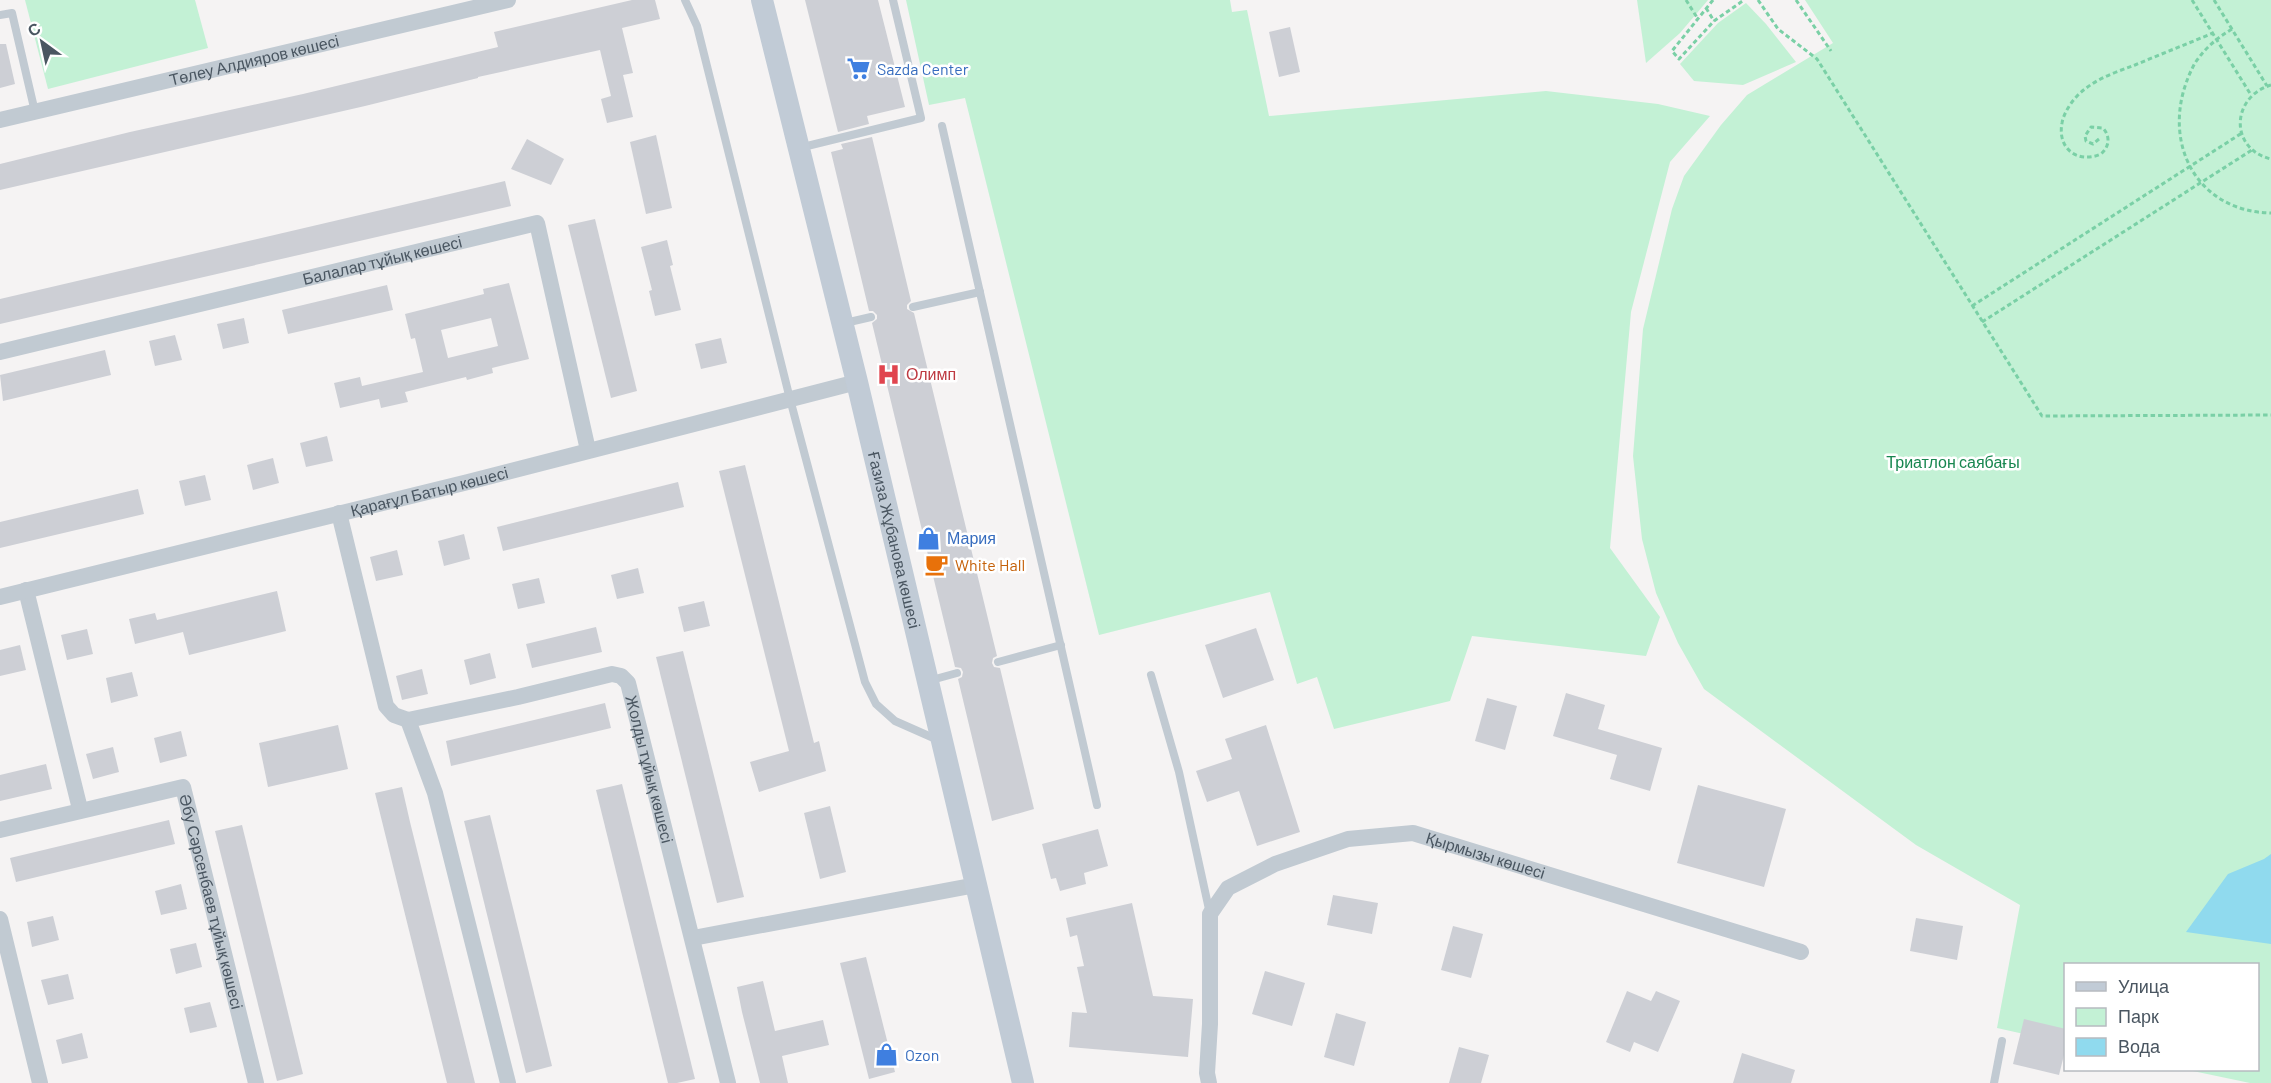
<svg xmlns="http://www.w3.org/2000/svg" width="2271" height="1083" font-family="Barlow,sans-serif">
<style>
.green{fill:#c3f1d5}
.water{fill:#90daee}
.building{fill:#cdcfd5;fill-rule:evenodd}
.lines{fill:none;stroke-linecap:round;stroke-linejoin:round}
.path{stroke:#7ad0a6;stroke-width:3;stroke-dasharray:4.5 3;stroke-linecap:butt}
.lane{stroke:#c1cad2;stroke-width:8}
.street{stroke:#c1cad2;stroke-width:16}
.secondary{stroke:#c1cbd6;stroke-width:22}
.labels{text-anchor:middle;stroke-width:5;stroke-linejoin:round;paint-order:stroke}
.street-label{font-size:16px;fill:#4a5661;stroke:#fff}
.shop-label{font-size:16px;fill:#366cbe;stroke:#fff;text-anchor:start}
.health-label{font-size:16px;fill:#be3a42;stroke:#fff;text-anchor:start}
.park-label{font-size:16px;fill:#17864f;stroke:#fff}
.food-label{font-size:16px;fill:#c56008;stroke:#fff;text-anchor:start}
</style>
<rect width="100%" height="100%" fill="#f5f3f3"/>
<g class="green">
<path d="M25,0H195L208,48L48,89Z"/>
<path d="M906,0H1230L1232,12L1247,10L1269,116L1546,91L1658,104L1710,116L1670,162L1631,312L1610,548L1660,617L1646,656L1472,636L1450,701L1334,729L1317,677L1297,684L1270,592L1099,635L965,98L929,105Z"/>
<path d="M1637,0H1708L1680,33L1646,63Z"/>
<path d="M1805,0H2271V1083H2250L2188,1070H2258V964H2066L2065,1043L1997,1028L2020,905L1916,845L1704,689L1678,643L1656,593L1642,539L1633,456L1643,329L1672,209L1684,176L1721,125L1747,95L1833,43Z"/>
<path d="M1746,3L1766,24L1796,62L1743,85L1694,81L1680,64L1718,23Z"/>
</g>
<path class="water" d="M2271,854V944L2186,932L2228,874L2264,859Z"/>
<g class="building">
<path d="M632,0H655L660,19L622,28L633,73L623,75L633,117L607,123L601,99L611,96L600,50L478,77V78L365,106L0,190V164L130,132L303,94L498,47L494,32Z"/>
<path d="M805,0H878L905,107L867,116L869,124L838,132Z"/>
<path d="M1290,27L1300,72L1279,77L1269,32Z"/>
<path d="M0,44H6L15,84L0,88Z"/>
<path d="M656,135L672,208L646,214L630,142Z"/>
<path d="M872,137L911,301L907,305V309L914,313L997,656L993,658L992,663L994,667L1000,668L1034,809L992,821L958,679L962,677L963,672L961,668L955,667L872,323L877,319V315L873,311H869L831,152L843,149L841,144Z"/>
<path d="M527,139L564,159L551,185L511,169Z"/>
<path d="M505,181L511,206L0,324V299Z"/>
<path d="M595,219L637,391L611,398L568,225Z"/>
<path d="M667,240L673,265L670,266L681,310L655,316L649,291L652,290L641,247Z"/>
<path d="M509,283L529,359L492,368L493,373L467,380L466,377L405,392L408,402L381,408L379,399L340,408L334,383L360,377L362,386L423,372L415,338L411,339L405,314L484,294L483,289ZM491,318L498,346L448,358L441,330Z"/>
<path d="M387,285L393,310L288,334L282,310Z"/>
<path d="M244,318L249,343L223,349L217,324Z"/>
<path d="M175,335L182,360L155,366L149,341Z"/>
<path d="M721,338L727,363L701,369L695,344Z"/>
<path d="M105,350L111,375L3,401L0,375Z"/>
<path d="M327,436L333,461L306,467L300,443Z"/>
<path d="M273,458L279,483L253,490L247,465Z"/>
<path d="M745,465L814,743L819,741L826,771L759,792L750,762L789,751L719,471Z"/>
<path d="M205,475L211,500L185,506L179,481Z"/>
<path d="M678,482L684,507L503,551L497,527Z"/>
<path d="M138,489L144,514L0,548V522Z"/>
<path d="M464,534L470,559L444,566L438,541Z"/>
<path d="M397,550L403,575L376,581L370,557Z"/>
<path d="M638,568L644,593L617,599L611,575Z"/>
<path d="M539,578L545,603L518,609L512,584Z"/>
<path d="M277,591L286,631L189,655L183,632L135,644L129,619L155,613L157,620Z"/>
<path d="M704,601L710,626L684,632L678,607Z"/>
<path d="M596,627L602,652L532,668L526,644Z"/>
<path d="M1256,628L1274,680L1223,698L1205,645Z"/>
<path d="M87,629L93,654L67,660L61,635Z"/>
<path d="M20,645L26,670L0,676V650Z"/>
<path d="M683,651L744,897L717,903L656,657Z"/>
<path d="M490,653L496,678L470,685L464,660Z"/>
<path d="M422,669L428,694L402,700L396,676Z"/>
<path d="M132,672L138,696L111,703L106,678Z"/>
<path d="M1566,693L1605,705L1598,729L1662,748L1650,791L1610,779L1617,755L1553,736Z"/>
<path d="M1487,698L1517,706L1505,750L1475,741Z"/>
<path d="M605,703L611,728L451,766L446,741Z"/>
<path d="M338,725L348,769L268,787L259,743Z"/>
<path d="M1266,725L1300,832L1257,846L1239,791L1207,802L1196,771L1232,759L1225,739Z"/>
<path d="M181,731L187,756L160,763L154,738Z"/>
<path d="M113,747L119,772L93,779L86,754Z"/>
<path d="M46,764L52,789L0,801V775Z"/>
<path d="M622,784L695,1079L677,1083H668L596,790Z"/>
<path d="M1698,785L1786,809L1764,887L1677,863Z"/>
<path d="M402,787L410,822L475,1083H447L392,862L375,793Z"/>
<path d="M830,806L846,872L820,879L804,813Z"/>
<path d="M490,815L552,1066L526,1073L464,821Z"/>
<path d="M169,820L175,844L16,882L10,858Z"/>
<path d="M242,825L303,1074L277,1081L215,831Z"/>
<path d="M1098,829L1108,866L1084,873L1086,884L1060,891L1056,878L1051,879L1042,844Z"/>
<path d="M181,884L187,909L161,915L155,891Z"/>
<path d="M1333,895L1378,903L1372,934L1327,925Z"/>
<path d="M1132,903L1153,996L1193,999L1188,1057L1069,1047L1072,1012L1087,1013L1077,967L1084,966L1077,935L1070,937L1066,918Z"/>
<path d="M53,916L59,940L32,947L27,922Z"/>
<path d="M1916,918L1963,926L1957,960L1910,951Z"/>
<path d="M1453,926L1483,934L1471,978L1441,970Z"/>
<path d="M196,943L202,967L176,974L170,949Z"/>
<path d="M866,957L895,1072L869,1079L840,963Z"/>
<path d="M1265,971L1305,983L1292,1026L1252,1014Z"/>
<path d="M68,974L74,999L48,1005L41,980Z"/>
<path d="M763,981L775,1031L823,1020L829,1045L782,1056L788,1083H760L742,1012L737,987Z"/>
<path d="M1627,991L1651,1001L1656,991L1680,1001L1658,1052L1634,1042L1630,1052L1606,1042Z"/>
<path d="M210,1002L217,1027L190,1033L184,1008Z"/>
<path d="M1336,1013L1366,1022L1354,1066L1324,1057Z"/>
<path d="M2024,1019L2066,1029V1047L2059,1075L2013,1064Z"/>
<path d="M82,1033L88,1058L62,1064L56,1040Z"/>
<path d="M1459,1047L1489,1055L1481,1083H1449Z"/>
<path d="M1742,1053L1795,1070L1791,1083H1733Z"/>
</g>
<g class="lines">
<g class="path">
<path d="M1686,0L1698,19"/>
<path d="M1713,0L1672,51L1679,59L1714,21L1744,0"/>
<path d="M1758,0L1778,29L1817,59L2042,416L2271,415"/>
<path d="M1796,0L1831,51"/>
<path d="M2192,0L2251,95"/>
<path d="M2214,0L2267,86"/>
<path d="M1706,8L1714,21"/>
<path d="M2232,29C2217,38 2205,48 2195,63C2190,72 2186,82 2183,93C2167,155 2204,212 2271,213"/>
<path d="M2271,85C2231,97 2229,149 2271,159"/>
<path d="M2099,139L2093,144L2086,141L2085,136L2091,127L2103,128C2110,136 2110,146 2101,154C2078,164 2057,149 2062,123C2064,111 2075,96 2085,89C2100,77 2119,71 2135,65C2161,54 2187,44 2213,33"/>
<path d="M1972,306L2242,133"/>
<path d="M1982,322L2252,150"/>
</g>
<g class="lane">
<path d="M685,0L697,26L790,399L865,682L876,704L895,721L938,740"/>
<path d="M0,15L12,13L35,112"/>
<path d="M942,126L1097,805"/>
<path d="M799,148L921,118L893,0"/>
<path d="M913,307L980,292"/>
<path d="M845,323L871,317"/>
<path d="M998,662L1061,645"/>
<path d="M1151,675L1179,772L1210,914"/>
<path d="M928,681L957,673"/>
<path d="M1994,1083L2002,1041"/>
</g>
<g class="street">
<path id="s1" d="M0,120L508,0"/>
<path id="s2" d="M0,352L537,223L588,450"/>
<path d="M339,513L386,706L394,715L408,720"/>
<path d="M26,590L80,809"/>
<path id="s3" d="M0,597L468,482L857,382"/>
<path id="s4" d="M0,830L183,787L256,1083"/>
<path d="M0,919L40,1083"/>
<path d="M693,938L976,885"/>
<path id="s5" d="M508,1083L435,793L408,720L518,697L612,674L621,676L628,683L728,1083"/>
<path id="s6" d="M1209,1083L1207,1073L1210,1024V914L1228,888L1275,864L1348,839L1413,833L1801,952"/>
</g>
<path class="secondary" id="s7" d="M762,0L857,382L1023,1083"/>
</g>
<defs>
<symbol id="supermarket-bare" viewBox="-9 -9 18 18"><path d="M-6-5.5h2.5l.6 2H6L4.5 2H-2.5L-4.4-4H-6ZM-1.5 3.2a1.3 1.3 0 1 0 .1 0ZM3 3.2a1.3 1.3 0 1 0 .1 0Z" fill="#3f7fe0" stroke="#fff" stroke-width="2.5" paint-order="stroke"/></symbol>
<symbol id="hospital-bare" viewBox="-9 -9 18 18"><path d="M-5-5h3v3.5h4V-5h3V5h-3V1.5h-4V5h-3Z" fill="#e0444e" stroke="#fff" stroke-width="2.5" paint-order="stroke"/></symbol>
<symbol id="shop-bare" viewBox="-9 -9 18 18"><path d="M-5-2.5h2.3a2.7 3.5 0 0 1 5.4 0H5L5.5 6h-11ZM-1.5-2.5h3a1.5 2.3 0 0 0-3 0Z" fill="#3f7fe0" stroke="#fff" stroke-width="2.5" paint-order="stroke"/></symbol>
<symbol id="cafe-bare" viewBox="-9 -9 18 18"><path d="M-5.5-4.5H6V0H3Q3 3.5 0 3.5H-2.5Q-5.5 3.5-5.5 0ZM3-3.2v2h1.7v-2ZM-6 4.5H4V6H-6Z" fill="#e8710a" stroke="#fff" stroke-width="2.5" paint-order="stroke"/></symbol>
</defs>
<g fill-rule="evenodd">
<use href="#supermarket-bare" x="842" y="52" width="33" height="33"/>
<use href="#hospital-bare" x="872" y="358" width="33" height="33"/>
<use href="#shop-bare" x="912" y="522" width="33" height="33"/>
<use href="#cafe-bare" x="920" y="548" width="33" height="33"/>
<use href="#shop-bare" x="870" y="1038" width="33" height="33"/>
</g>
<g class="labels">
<g class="street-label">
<text dy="6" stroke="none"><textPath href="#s1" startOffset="261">Төлеу Алдияров көшесі</textPath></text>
<text dy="6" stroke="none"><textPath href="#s2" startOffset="393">Балалар тұйық көшесі</textPath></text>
<text dy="6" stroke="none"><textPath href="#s3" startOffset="442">Қарағұл Батыр көшесі</textPath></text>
<text dy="6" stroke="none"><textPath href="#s7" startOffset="556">Ғазиза Жұбанова көшесі</textPath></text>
<text dy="6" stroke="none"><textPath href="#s5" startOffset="694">Жолды тұйық көшесі</textPath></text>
<text dy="6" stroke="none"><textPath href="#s6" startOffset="472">Қырмызы көшесі</textPath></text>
<text dy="6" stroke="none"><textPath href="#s4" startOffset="306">Әбу Сәрсенбаев тұйық көшесі</textPath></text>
</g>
<g class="shop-label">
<text x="877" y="75">Sazda Center</text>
<text x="947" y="544">Мария</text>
<text x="905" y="1061">Ozon</text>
</g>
<g class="health-label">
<text x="906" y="380">Олимп</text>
</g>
<g class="park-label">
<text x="1953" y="468">Триатлон саябағы</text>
</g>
<g class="food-label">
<text x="955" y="571">White Hall</text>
</g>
</g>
<rect x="2064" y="963" width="195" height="108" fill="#ffffff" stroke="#b7bbc0" stroke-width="1.5"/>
<rect x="2076" y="982" width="30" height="9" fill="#c1cbd6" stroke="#b7bbc0" stroke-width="1.5"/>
<text x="2118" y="993" font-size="18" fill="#4a5661">Улица</text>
<rect x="2076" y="1008" width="30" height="18" fill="#c3f1d5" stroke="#b7bbc0" stroke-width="1.5"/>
<text x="2118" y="1023" font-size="18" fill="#4a5661">Парк</text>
<rect x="2076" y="1038" width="30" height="18" fill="#90daee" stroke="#b7bbc0" stroke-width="1.5"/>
<text x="2118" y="1053" font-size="18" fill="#4a5661">Вода</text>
<g transform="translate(42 42) rotate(327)" stroke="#ffffff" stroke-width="4.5" paint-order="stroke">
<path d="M0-4.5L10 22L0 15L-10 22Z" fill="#4a5661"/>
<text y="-9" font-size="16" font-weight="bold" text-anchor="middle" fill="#4a5661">С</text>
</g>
</svg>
